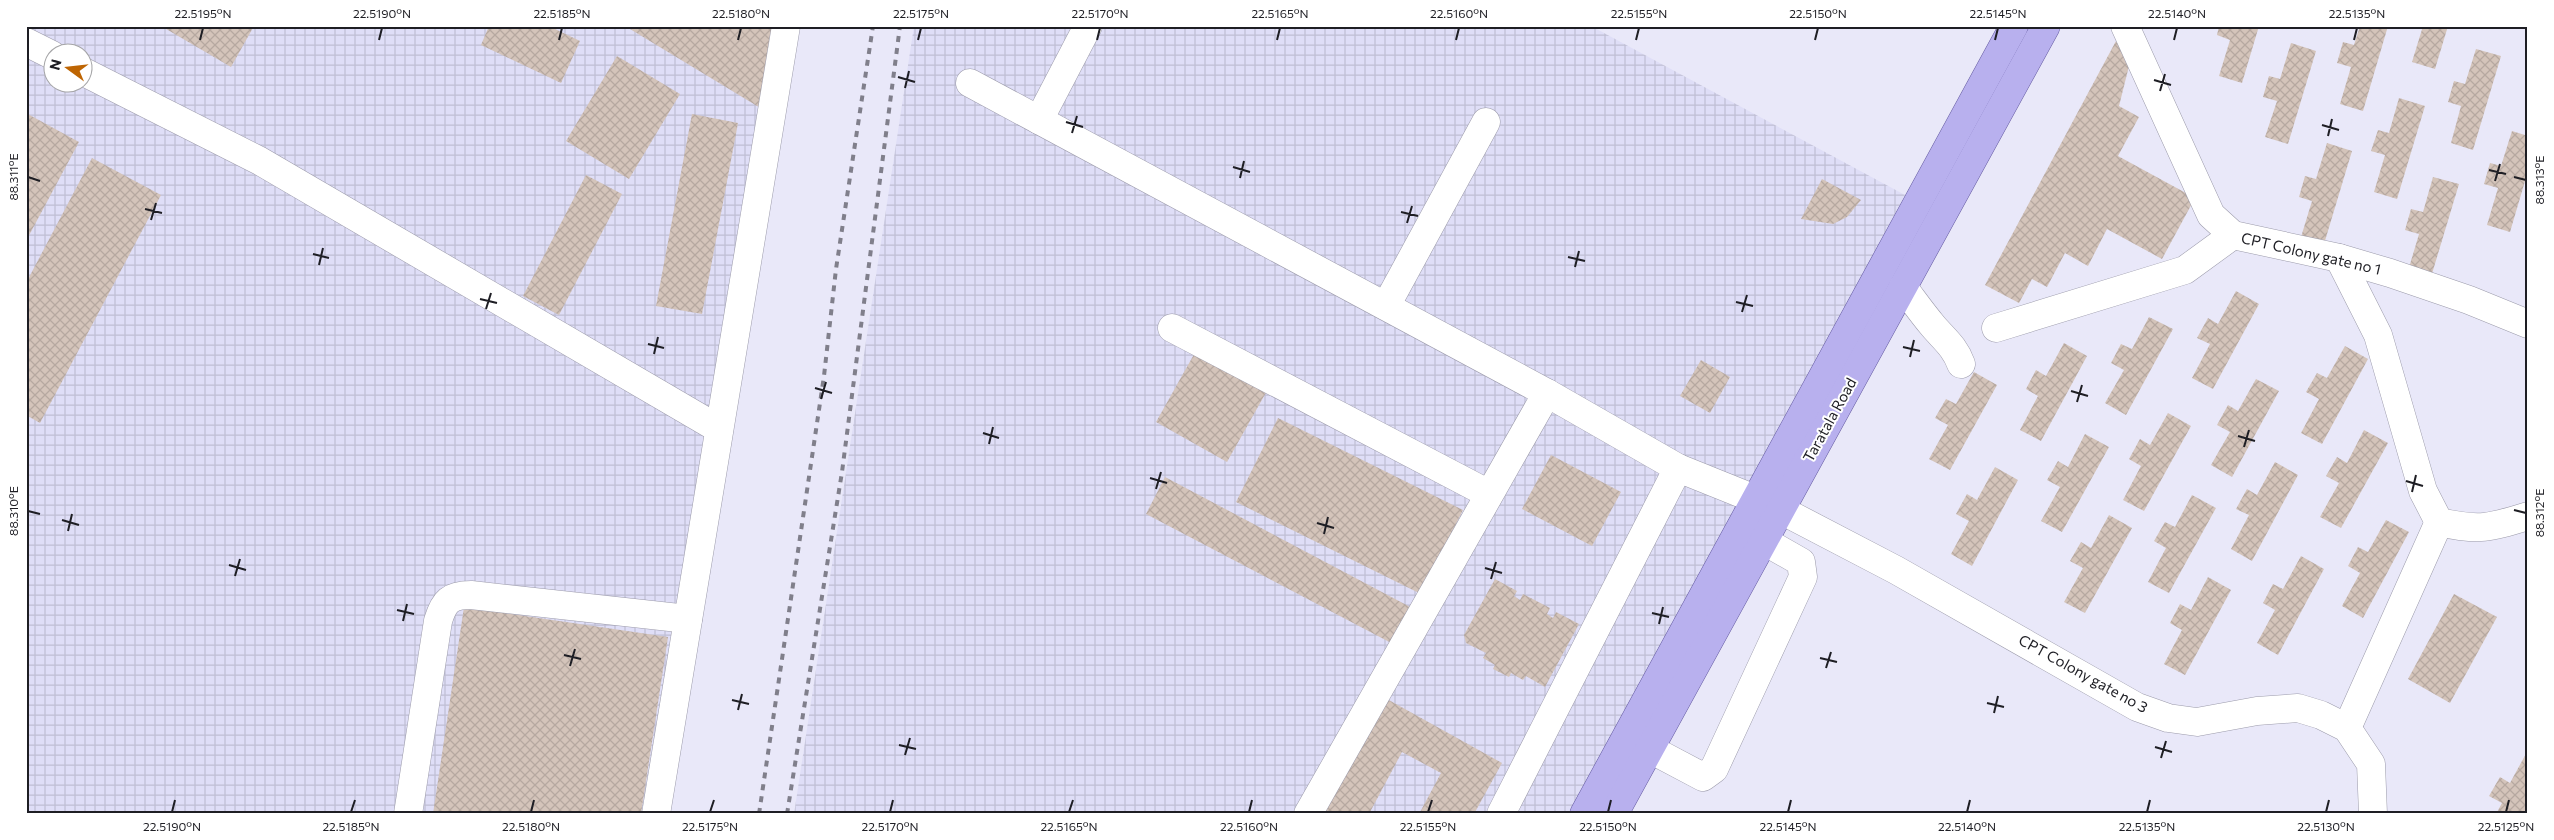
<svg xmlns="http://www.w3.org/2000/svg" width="2554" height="840" font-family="Commissioner,sans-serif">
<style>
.industrial{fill:url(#industrial-grid);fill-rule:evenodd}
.building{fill:url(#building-cross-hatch)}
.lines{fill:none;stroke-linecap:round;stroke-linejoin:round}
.minor-casing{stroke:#9c9bab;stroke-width:29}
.major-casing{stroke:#645aa0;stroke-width:29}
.minor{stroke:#fff;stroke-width:28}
.major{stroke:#b8b0ee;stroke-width:28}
.rail{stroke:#807f8b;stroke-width:4;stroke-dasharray:6 6;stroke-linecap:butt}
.ticks{fill:none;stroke:#1e1e24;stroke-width:2}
.labels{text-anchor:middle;stroke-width:4;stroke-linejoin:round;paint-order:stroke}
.street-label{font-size:15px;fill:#1e1e24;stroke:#fff}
.neatline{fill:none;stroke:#1e1e24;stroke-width:2}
.ticks-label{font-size:12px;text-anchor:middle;fill:#1e1e24}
</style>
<defs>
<pattern id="industrial-grid" width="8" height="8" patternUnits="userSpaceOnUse" patternTransform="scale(1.25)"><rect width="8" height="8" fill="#dfdef7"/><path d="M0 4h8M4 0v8" fill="none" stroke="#bfbed4"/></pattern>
<pattern id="building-cross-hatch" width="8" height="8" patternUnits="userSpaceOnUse" patternTransform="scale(1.25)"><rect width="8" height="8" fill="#d4c4ba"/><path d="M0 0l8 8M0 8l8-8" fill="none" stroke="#b6a8a0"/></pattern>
</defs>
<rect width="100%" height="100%" fill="#e9e8f9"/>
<g class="industrial">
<path d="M26,26H774L649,814H26ZM52,52H82V82H52Z"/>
<path d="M914,26H1591L1905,195L1576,814H794Z"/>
</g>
<g class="building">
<path d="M161,26H254L231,67Z"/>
<path d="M489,26H549L580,41L561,83L481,45Z"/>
<path d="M625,26H779L762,109Z"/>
<path d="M2219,26H2259L2242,83L2219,76L2230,40L2217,35Z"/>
<path d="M2360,26H2388L2363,111L2340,104L2351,67L2337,63L2343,42L2354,45Z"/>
<path d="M2423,26H2448L2435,69L2412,62Z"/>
<path d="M2116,41L2129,66L2119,106L2139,117L2118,156L2195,198L2162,259L2107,229L2088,266L2065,253L2047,287L2032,279L2019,303L1985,285Z"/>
<path d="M2291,43L2316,51L2288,144L2265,137L2277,101L2263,97L2269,76L2280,79Z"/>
<path d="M2476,49L2501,56L2473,150L2451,143L2461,106L2448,102L2454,81L2465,84Z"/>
<path d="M617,56L680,94L629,179L566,141Z"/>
<path d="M2399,98L2425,106L2397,199L2374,192L2385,155L2371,151L2378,130L2389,133Z"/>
<path d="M26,113L79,142L26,241Z"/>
<path d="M692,114L738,123L702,314L656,306Z"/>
<path d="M2512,131L2528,136V171L2510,232L2487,225L2498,188L2484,184L2490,163L2501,166Z"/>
<path d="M2327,143L2352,151L2324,244L2301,237L2312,201L2299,197L2305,176L2316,179Z"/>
<path d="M92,158L161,195L40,423L26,415V283Z"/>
<path d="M586,175L622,194L559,315L523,296Z"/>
<path d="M2433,177L2459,184L2431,277L2408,271L2419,234L2405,230L2411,209L2423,212Z"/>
<path d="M1822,179L1861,200L1847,217L1833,224L1801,219Z"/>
<path d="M2236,291L2259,304L2213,389L2192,378L2210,344L2197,338L2208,318L2218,324Z"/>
<path d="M2149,317L2173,329L2126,415L2105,403L2124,370L2111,363L2121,344L2132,349Z"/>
<path d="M2064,343L2087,356L2041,441L2020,430L2038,396L2026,389L2036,370L2046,376Z"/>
<path d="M2345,346L2368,359L2322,444L2301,433L2319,399L2306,392L2317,373L2327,378Z"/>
<path d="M1197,349L1268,389L1227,462L1156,422Z"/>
<path d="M1701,360L1730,377L1710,413L1680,396Z"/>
<path d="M1974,372L1997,385L1950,470L1929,459L1948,425L1935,418L1946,399L1956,404Z"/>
<path d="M2256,379L2279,391L2232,477L2211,465L2230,432L2217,425L2228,405L2238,411Z"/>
<path d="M2168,413L2191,426L2144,511L2123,500L2141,466L2129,459L2140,439L2150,445Z"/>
<path d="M1278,418L1463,510L1421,594L1236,502Z"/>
<path d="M2364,430L2388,443L2341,528L2320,517L2339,483L2326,476L2337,457L2347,463Z"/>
<path d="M2085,434L2109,447L2062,532L2041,521L2060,487L2047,480L2058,461L2068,467Z"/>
<path d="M1551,455L1621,492L1592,546L1522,509Z"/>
<path d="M2275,462L2298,475L2252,561L2231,549L2249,515L2236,509L2247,489L2257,495Z"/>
<path d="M1995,467L2018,480L1972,566L1951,554L1969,521L1956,514L1967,494L1977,500Z"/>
<path d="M1165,477L1414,609L1395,645L1146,514Z"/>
<path d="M2192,495L2216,508L2169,593L2148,582L2166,548L2154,541L2165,522L2175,527Z"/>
<path d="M2109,515L2132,528L2085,613L2064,602L2083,568L2070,561L2081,542L2091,548Z"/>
<path d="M2386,520L2409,532L2363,618L2342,606L2360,573L2348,566L2358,547L2368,552Z"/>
<path d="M2301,556L2324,569L2278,655L2257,643L2275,610L2263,603L2273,584L2283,589Z"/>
<path d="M2208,577L2231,590L2185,675L2164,664L2182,630L2170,623L2180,604L2191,610Z"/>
<path d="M1495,579L1517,591L1514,596L1520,600L1523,594L1550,608L1547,614L1553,618L1556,612L1579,624L1545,687L1526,676L1523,680L1511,673L1509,677L1493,669L1495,665L1483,658L1486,653L1466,643L1464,635Z"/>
<path d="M2454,594L2497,617L2450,703L2408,679Z"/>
<path d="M464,607L668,637L641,814H433Z"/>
<path d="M1387,699L1502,763L1474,814H1419L1441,773L1402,752L1369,814H1324Z"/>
<path d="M2528,750V805L2523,814H2496L2502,803L2489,796L2500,777L2510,783Z"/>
</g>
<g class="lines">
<defs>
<g id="minor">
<path d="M2125,26L2211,215L2233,235L2339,258L2390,273L2469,300L2528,324"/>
<path d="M26,42L52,55"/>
<path d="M82,71L260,161L719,429"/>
<path d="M970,83L1547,393L1678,468L1755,499"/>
<path d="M1039,120L1088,26"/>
<path d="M2339,258L2378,335L2423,491L2439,522C2479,531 2490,528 2528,516"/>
<path d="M1903,287C1913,300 1922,313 1933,326C1944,339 1955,347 1961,364"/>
<path d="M1386,306L1486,122"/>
<path d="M1172,328L1489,494"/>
<path d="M1996,328L2185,270L2233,235"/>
<path d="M1781,510L1896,570L2137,707L2168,718L2197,722L2257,711L2298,708L2321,715L2347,728L2371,764L2373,814"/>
<path d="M2347,728L2439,522"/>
<path d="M1650,749L1703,777L1714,769L1803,577L1801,562L1764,541"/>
<path d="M408,814L438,621C444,601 450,595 471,595L688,619"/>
<path d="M656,814L786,26"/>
<path d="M1308,814L1547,393"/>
<path d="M1501,814L1678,468"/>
</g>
<g id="major">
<path d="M1584,814L2014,26"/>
<path d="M1614,814L2046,26"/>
</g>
</defs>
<use href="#minor" class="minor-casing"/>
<use href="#major" class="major-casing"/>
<use href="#minor" class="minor"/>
<use href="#major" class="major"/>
<g class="rail">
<path d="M759,814L824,376L836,269L873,26"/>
<path d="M787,814L842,472L900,26"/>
</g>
</g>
<path class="ticks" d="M200,40L203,28M379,40L382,28M559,40L562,28M738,40L741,28M918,40L921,28M1097,40L1100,28M1277,40L1280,28M1456,40L1459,28M1636,40L1639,28M1815,40L1818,28M1995,40L1998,28M2174,40L2177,28M2354,40L2357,28M898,77L915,82M2154,80L2171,85M905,88L909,71M2160,91L2165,74M1066,122L1083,127M2322,125L2339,130M1072,133L1077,116M2328,136L2332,119M1233,167L1250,172M2489,170L2506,174M28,177L40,181M2514,177L2526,180M1240,178L1244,161M2495,181L2500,164M145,209L162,213M1401,212L1418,216M151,220L156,203M1407,223L1412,206M313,254L329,258M1568,257L1585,261M319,265L323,248M1575,267L1579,251M480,299L497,303M1736,302L1753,306M486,309L491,293M1742,312L1747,295M648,344L664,348M1903,347L1920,351M654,354L658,337M1910,357L1914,340M815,388L832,393M2071,391L2088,396M821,399L826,382M2077,402L2082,385M983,433L999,438M2238,436L2255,441M989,444L993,427M2244,447L2249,430M1150,478L1167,483M2406,481L2423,486M1156,489L1161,472M2412,492L2416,475M2514,510L2526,513M28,511L40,514M62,520L79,525M1317,523L1334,528M68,531L72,514M1324,534L1328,517M229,565L246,570M1485,568L1502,573M235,576L240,559M1491,579L1496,562M397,610L414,614M1652,613L1669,617M403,621L407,604M1659,624L1663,607M564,655L581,659M1820,658L1837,662M570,666L575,649M1826,668L1831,652M732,700L749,704M1987,703L2004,707M738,710L742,694M1994,713L1998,696M899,745L916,749M2155,747L2172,752M905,755L910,738M2161,758L2166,741M172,812L175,800M351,812L355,800M531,812L534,800M710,812L714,800M890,812L893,800M1069,812L1073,800M1249,812L1252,800M1428,812L1432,800M1608,812L1611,800M1788,812L1791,800M1967,812L1970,800M2147,812L2150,800M2326,812L2329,800M2506,812L2509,800"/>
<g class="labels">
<g class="street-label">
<text transform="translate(2311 254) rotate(13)" y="5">CPT Colony gate no 1</text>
<text transform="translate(1830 420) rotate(-61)" y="5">Taratala Road</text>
<text transform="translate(2083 674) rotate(29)" y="5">CPT Colony gate no 3</text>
</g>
</g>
<rect width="2554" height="840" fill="none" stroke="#ffffff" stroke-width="55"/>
<g transform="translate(68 68) rotate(285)"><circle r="24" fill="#ffffff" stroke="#a5a5a7"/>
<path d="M0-4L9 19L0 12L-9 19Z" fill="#be6503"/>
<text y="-8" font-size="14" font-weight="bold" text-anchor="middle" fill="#1e1e24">N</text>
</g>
<rect x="28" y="28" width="2498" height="784" class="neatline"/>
<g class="ticks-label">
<text x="203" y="18">22.5195°N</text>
<text x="382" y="18">22.5190°N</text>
<text x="562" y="18">22.5185°N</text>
<text x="741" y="18">22.5180°N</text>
<text x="921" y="18">22.5175°N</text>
<text x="1100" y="18">22.5170°N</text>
<text x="1280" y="18">22.5165°N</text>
<text x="1459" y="18">22.5160°N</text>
<text x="1639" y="18">22.5155°N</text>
<text x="1818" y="18">22.5150°N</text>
<text x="1998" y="18">22.5145°N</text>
<text x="2177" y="18">22.5140°N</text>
<text x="2357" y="18">22.5135°N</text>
<text transform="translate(14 177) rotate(-90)" y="4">88.311°E</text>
<text transform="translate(2540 180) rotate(-90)" y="4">88.313°E</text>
<text transform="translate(14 511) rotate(-90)" y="4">88.310°E</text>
<text transform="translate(2540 513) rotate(-90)" y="4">88.312°E</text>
<text x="172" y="831">22.5190°N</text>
<text x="351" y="831">22.5185°N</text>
<text x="531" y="831">22.5180°N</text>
<text x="710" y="831">22.5175°N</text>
<text x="890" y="831">22.5170°N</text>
<text x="1069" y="831">22.5165°N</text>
<text x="1249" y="831">22.5160°N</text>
<text x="1428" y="831">22.5155°N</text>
<text x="1608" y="831">22.5150°N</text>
<text x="1788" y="831">22.5145°N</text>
<text x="1967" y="831">22.5140°N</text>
<text x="2147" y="831">22.5135°N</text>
<text x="2326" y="831">22.5130°N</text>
<text x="2506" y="831">22.5125°N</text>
</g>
</svg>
